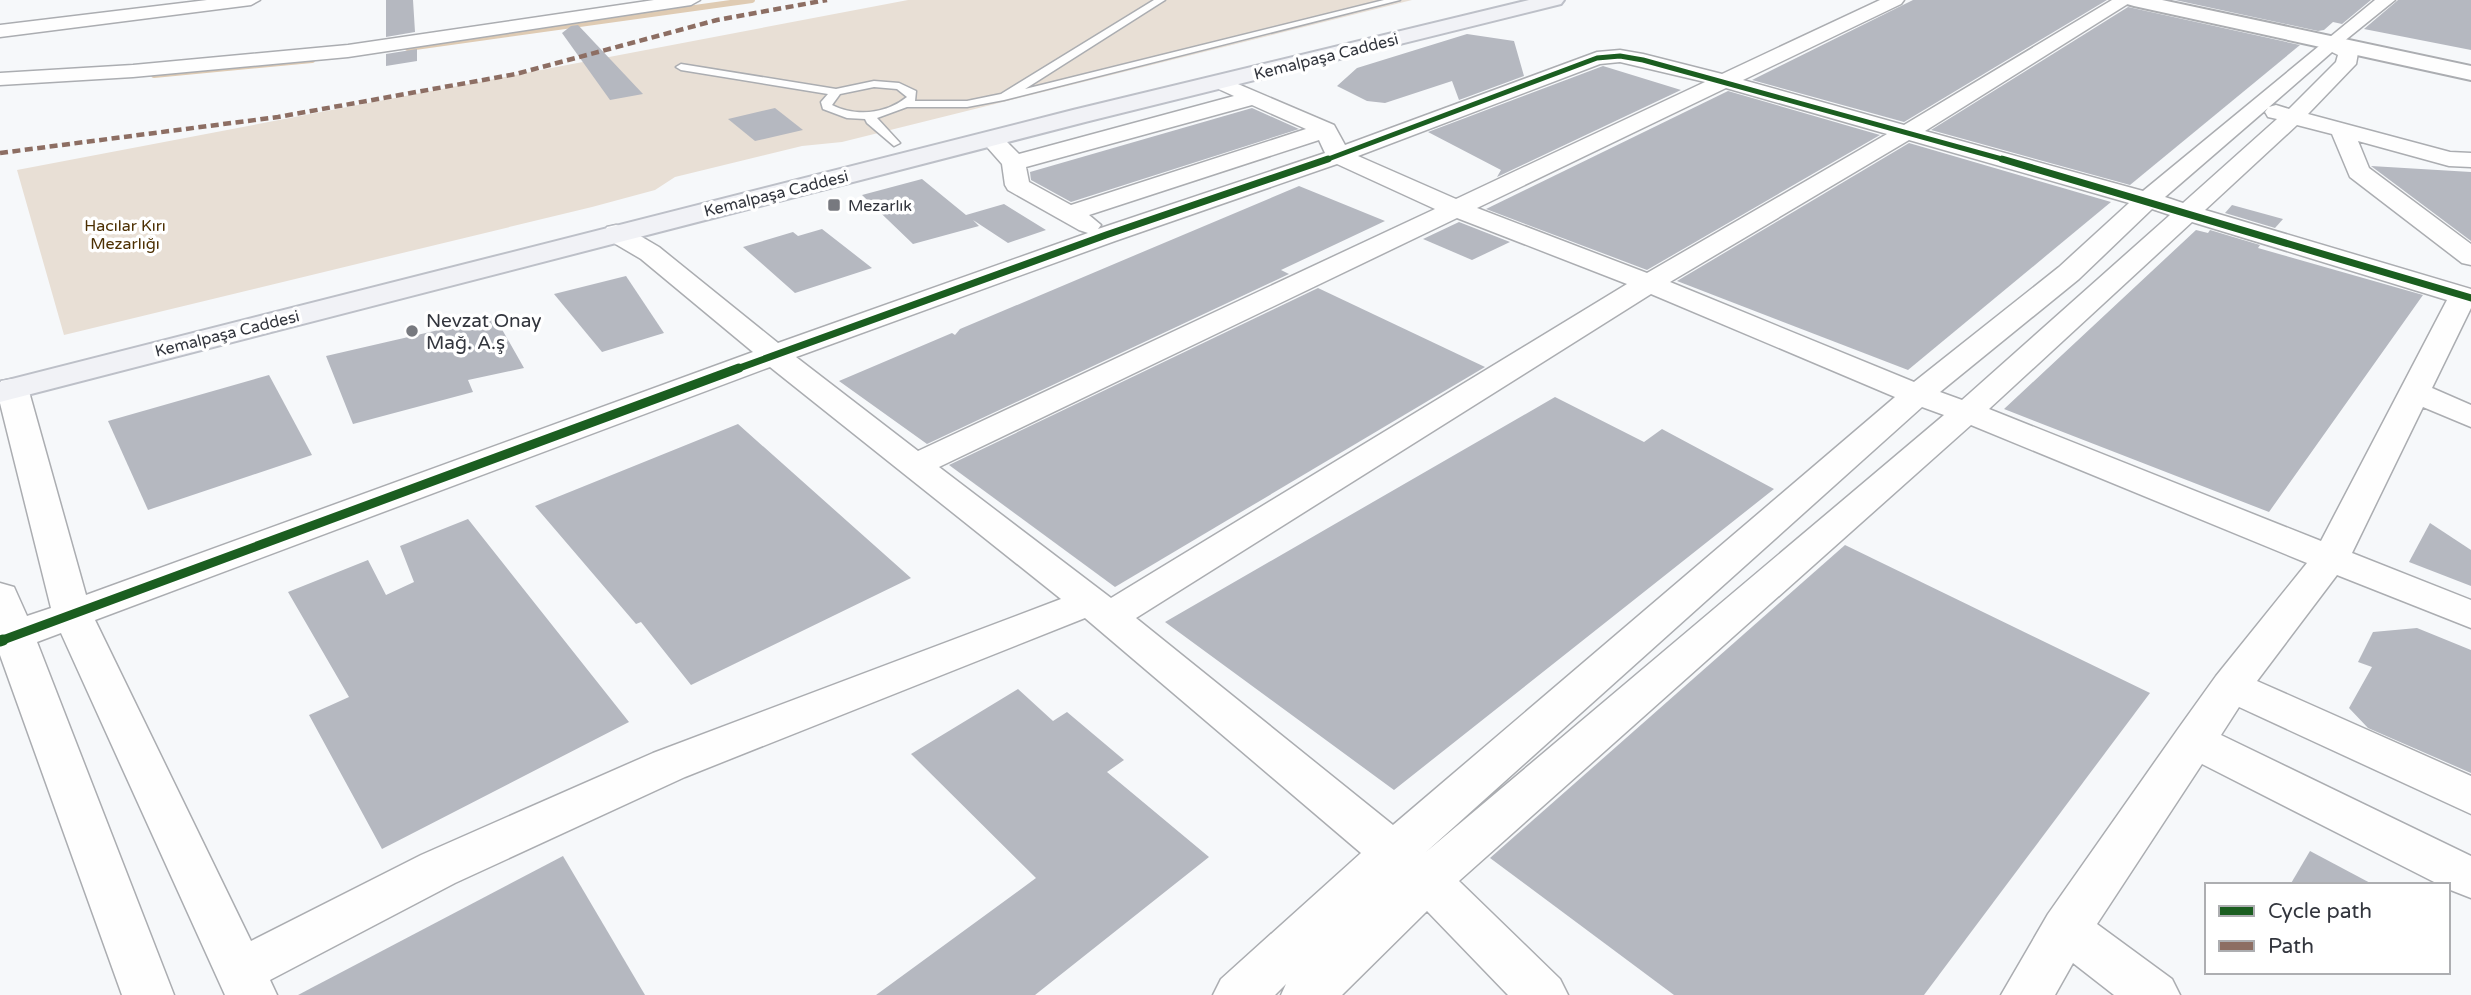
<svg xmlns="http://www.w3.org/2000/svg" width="2471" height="995" font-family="'Varela Round',sans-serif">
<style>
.green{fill:#e8dfd5}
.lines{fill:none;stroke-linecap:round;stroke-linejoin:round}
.stream{stroke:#dfcbb3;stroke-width:6}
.building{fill:#b5b8c0}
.lane-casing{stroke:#abadb1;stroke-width:3}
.street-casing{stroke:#abadb1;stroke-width:3}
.secondary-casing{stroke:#abadb1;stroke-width:4}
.primary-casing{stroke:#bdc0c8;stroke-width:4}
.lane{fill:#fefefe;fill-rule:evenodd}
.street{fill:#fefefe;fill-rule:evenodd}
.secondary{fill:#fefefe;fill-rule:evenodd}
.primary{fill:#f1f2f6;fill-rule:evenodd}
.quiet{stroke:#8d6e63;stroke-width:4.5;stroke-dasharray:8 4.5;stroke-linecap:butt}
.cycleway-far3-casing{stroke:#fff;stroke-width:8}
.cycleway-far2-casing{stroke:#fff;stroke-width:10}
.cycleway-far1-casing{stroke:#fff;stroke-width:13}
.cycleway-casing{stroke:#fff;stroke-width:16}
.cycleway-far3{stroke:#1b5e20;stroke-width:5}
.cycleway-far2{stroke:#1b5e20;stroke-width:7}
.cycleway-far1{stroke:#1b5e20;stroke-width:9}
.cycleway{stroke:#1b5e20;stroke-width:11}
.poi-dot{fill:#77797f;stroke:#fff;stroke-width:2.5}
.labels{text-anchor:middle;stroke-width:7;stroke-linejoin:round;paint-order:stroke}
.far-street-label{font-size:16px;fill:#32353d;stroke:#fff}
.far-poi-label{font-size:16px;fill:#32353d;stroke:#fff;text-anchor:start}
.far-park-label{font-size:16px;fill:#4d3003;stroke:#fff}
.poi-label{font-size:19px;fill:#32353d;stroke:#fff;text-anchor:start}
</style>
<rect width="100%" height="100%" fill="#f6f8fa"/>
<path class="green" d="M908,0H1412L842,142L802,146L675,177L655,190L592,207L64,335L17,170Z"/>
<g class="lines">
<g class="stream">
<path d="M408,48L752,0"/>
<path d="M154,75L312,60"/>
</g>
</g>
<g class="building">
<path d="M386,0H413L415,32L386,37Z"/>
<path d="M1913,0H2107L1904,122L1752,80Z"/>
<path d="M2175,0H2371L2342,24L2333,22L2324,30L2318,31Z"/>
<path d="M2398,0H2471V50L2364,29Z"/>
<path d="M2128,7L2300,45L2130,185L1931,130Z"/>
<path d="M578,25L643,94L610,100L562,33L571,26Z"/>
<path d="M1467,34L1514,41L1524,76L1459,100L1452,81L1385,103L1367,101L1337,86L1357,68Z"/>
<path d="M417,49V61L386,66V54Z"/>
<path d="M1603,66L1681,90L1497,177L1501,170L1428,132Z"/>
<path d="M1728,91L1880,135L1647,270L1486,209Z"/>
<path d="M775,108L803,130L755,141L728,119Z"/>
<path d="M1252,108L1299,129L1071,202L1031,180L1030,172Z"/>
<path d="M1909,143L2111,202L1908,370L1677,281Z"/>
<path d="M2371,166L2471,172V241Z"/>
<path d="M922,179L966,215L1004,204L1046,230L1008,243L973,220L979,226L913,244L862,195Z"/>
<path d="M1299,186L1385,221L1281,270L1289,274L927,444L839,381L952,333L955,335L960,329Z"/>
<path d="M2232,205L2283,219L2275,228L2225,213Z"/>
<path d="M1459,222L1510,242L1472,260L1423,239Z"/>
<path d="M822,229L872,268L795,293L743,247L793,232L798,236Z"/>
<path d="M2196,230L2208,233L2210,230L2260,245L2258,248L2423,295L2269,512L2004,409Z"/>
<path d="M626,276L664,333L602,352L554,294Z"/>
<path d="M1318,288L1485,367L1115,587L949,465Z"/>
<path d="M495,317L524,368L468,380L473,392L353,424L326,356Z"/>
<path d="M269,375L312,455L148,510L108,421Z"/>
<path d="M1555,397L1644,442L1662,429L1774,489L1394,790L1165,622Z"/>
<path d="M738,424L911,578L691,685L641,622L636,624L535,506Z"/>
<path d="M468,519L629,722L382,849L309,715L349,697L288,592L368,560L386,595L414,582L400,546Z"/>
<path d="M2430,523L2471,550V586L2409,562Z"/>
<path d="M1845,545L2150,693L1924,995H1674L1490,858Z"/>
<path d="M2417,628L2471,650V773L2368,728L2349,708L2372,667L2358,662L2373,632Z"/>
<path d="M1018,689L1053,721L1067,712L1124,760L1107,772L1209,857L1035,995H876L1036,878L911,754Z"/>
<path d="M2310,851L2374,885H2290Z"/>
<path d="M563,856L645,995H298Z"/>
</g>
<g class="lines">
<defs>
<path id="lane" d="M1154,0H1165L1025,89L1384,0H1400L1004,100L967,107H907L877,118L900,143L894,146L867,123L865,119L847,118L823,109L821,102L828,94L681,70L676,67L681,64L836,89L874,81L899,83L916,91L915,101H967L1001,94ZM874,87L897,89L907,97C886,114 856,117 832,105L840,94Z"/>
<g id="street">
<path d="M207,0H260L251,5L0,37V25Z"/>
<path d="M654,0H700L691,5L348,57L133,77L0,85V73L133,65L348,45Z"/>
<path d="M1880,0H1904L1901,4L1743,80L1904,125L2112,0H2134L1925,131L2143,191L2375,0H2395L2343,42L2358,53L2356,64L2308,114L2450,152L2471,153V167L2449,166L2358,141L2369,168L2471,244V265L2462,263L2350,177L2332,134L2297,125L2205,210L2471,289V308L2432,388L2471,405V427L2423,407L2352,553L2471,600V628L2337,575L2257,681L2471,776V814L2239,707L2221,735L2471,856V898L2448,889V885H2440L2202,764L2097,924L2172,979L2180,995H2114L2073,963L2055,995H2001L2048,914L2178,729L2216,676L2307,563L1971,425L1459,881L1560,979L1568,995H1508L1427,911L1342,995H1281L1286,984L1275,995H1213L1221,979L1361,853L1085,618L685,777L455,883L270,980L277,995H225L61,633L37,642L174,995H122L0,655V583L14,587L27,616L51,608L0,403L1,381L12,379L23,381L28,388L86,595L753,352L641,259L607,239L603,233L607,227L616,225L625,227L659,247L778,343L1088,233L1079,230L1008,190L1005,185L1002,164L987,147L991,142H1007L1019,154L1234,96L1212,86L1209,82L1212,78L1219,76L1334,125L1345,145L1597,52L1620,50L1643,54L1722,74ZM2332,52L2338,55L2336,62L2289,109L2276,105L2269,107ZM1620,62L1705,82L1456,199L1358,156L1600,64ZM1726,88L1887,134L1647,273L1477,208ZM1252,105L1306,129L1071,205L1029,182L1026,167ZM2268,108L2265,112L2268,117L2277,119L2183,203L2165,197ZM1319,140L1325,153L1098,229L1101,225L1089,215ZM1909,140L2129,203L2059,267L1914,382L1670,282ZM1337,164L1435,209L918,451L796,357L1115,241ZM2152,209L2170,215L1962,400L1940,392L2079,279ZM1457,218L1627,284L1111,598L939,467ZM2192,222L2447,300L2321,541L1989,409ZM1651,294L1895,397L1393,825L1136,618ZM770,367L1061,599L653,753L421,855L251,941L95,620ZM1922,407L1944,415L1426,852Z"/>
</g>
<path id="secondary" d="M2124,0H2162L2471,66V80L2134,6L2127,4Z"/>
<path id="primary" d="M1529,0H1564L1561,4L1089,121L0,402V382L1073,110Z"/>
</defs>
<use href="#lane" class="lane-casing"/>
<use href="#street" class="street-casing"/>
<use href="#secondary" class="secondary-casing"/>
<use href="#primary" class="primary-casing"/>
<use href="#lane" class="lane"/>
<use href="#street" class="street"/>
<use href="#secondary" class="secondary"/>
<use href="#primary" class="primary"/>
<path class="quiet" d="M0,153L278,117L516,74L717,20L827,0"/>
<defs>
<path id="cycleway-far3" d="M1323,161L1597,58L1620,56L1643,60L2009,161"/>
<g id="cycleway-far2">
<path d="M2002,159L2471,298"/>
<path d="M734,370L1106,235L1328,159"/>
</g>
<path id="cycleway-far1" d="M0,641L739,368"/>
<path id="cycleway" d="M0,641L3,640"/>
</defs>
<use href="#cycleway-far3" class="cycleway-far3-casing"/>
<use href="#cycleway-far2" class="cycleway-far2-casing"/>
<use href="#cycleway-far1" class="cycleway-far1-casing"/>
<use href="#cycleway" class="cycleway-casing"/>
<use href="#cycleway-far3" class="cycleway-far3"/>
<use href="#cycleway-far2" class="cycleway-far2"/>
<use href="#cycleway-far1" class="cycleway-far1"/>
<use href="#cycleway" class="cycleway"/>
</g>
<g class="poi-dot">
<rect x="827" y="198" width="14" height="14" rx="3.5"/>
<circle cx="412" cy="331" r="7"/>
</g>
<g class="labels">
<g class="far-street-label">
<text transform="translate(1326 56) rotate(-14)" y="6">Kemalpaşa Caddesi</text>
<text transform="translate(776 193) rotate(-14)" y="6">Kemalpaşa Caddesi</text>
<text transform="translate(227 333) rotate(-14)" y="6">Kemalpaşa Caddesi</text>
</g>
<g class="far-poi-label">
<text x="848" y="211">Mezarlık</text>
</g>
<g class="far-park-label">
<text x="125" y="231">Hacılar Kırı<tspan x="125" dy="18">Mezarlığı</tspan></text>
</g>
<g class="poi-label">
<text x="426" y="327">Nevzat Onay<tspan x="426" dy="22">Mağ. A.ş</tspan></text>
</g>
</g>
<rect x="2205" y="883" width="245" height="91" fill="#ffffff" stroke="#adaeb1" stroke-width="2"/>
<rect x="2219" y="906" width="35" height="10" fill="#1b5e20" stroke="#adaeb1" stroke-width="2"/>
<text x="2268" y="918" font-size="21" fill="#32353d">Cycle path</text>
<rect x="2219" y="941" width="35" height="10" fill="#8d6e63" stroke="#adaeb1" stroke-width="2"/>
<text x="2268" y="953" font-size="21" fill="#32353d">Path</text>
</svg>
